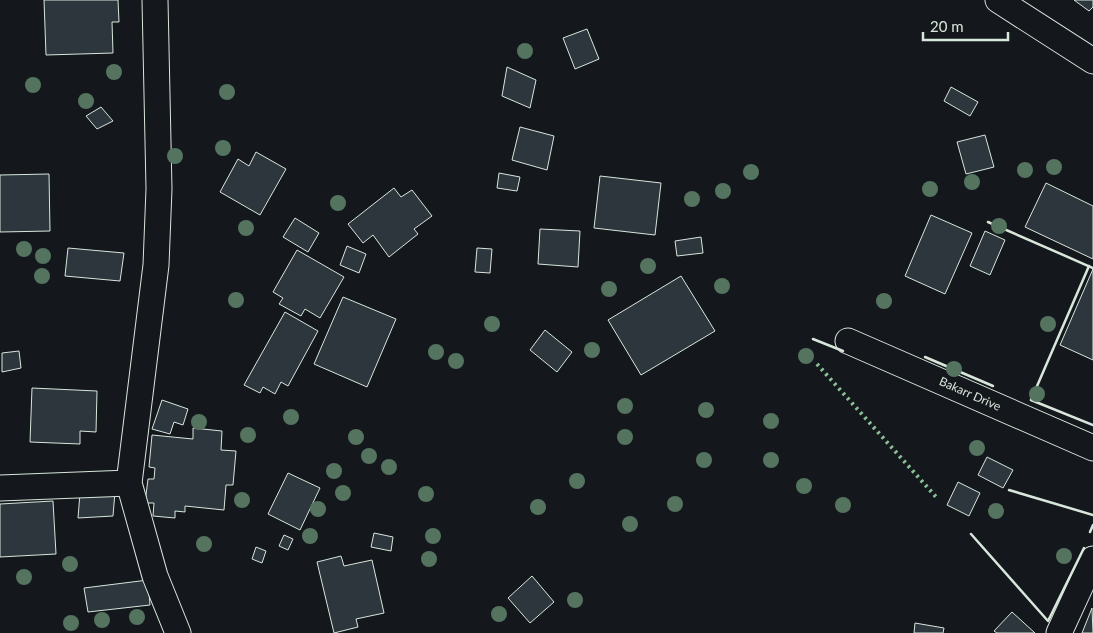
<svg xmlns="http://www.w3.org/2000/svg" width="1093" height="633" font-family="Lato,sans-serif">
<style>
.building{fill:#2c363c;stroke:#d8e6dc}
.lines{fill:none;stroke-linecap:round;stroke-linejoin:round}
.minor-casing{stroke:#d8e6dc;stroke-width:27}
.minor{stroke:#14181c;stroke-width:25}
.hedge{stroke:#8ac095;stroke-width:4;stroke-dasharray:2.5 4;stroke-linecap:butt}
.wall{stroke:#d8e6dc;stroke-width:2.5}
.tree{fill:#55745f}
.labels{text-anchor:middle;stroke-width:4;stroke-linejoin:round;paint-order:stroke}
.street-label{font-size:12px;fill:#d8e6dc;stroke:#14181c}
</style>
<rect width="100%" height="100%" fill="#14181c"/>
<g class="building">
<path d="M44,0H118L119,22H112L113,53L46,55Z"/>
<path d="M1074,0H1093V7L1089,11Z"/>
<path d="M587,29L599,59L575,69L563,38Z"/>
<path d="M507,67L536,80L530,108L502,96Z"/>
<path d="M951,87L978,102L970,116L944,101Z"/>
<path d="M101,107L113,121L97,129L86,116Z"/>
<path d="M520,127L554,136L547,170L512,160Z"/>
<path d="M985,135L994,167L966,174L957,142Z"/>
<path d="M256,152L286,169L260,215L220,192L238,159L249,166Z"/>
<path d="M499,173L520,177L517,191L497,188Z"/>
<path d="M49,174L50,231L0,232V175Z"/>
<path d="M600,176L661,183L655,235L594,228Z"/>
<path d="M1046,183L1093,206V259L1025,227Z"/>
<path d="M394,188L401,197L412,190L432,216L414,229L418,234L389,257L373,235L363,243L348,224Z"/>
<path d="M931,215L972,233L945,294L905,276Z"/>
<path d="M295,218L319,233L308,252L283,237Z"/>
<path d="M540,229L580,231L578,267L538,264Z"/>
<path d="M985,231L1005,240L990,275L970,266Z"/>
<path d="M701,237L703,253L677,256L675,241Z"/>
<path d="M347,246L366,254L359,273L340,265Z"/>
<path d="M68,248L124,253L120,281L65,276Z"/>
<path d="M477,248L492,249L490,273L475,272Z"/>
<path d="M297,250L344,277L320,318L305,309L301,316L279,304L283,298L273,292Z"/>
<path d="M1093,269V360L1060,345Z"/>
<path d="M681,276L715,331L641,375L608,320Z"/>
<path d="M343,297L396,319L367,387L314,364Z"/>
<path d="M285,312L318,331L288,386L281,382L275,394L263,387L260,393L244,385Z"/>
<path d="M545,330L572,352L557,372L530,350Z"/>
<path d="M19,351L21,368L2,372V353Z"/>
<path d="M32,388L97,391L96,432L80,431V444L30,442Z"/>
<path d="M162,400L188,409L183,425L174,422L170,434L152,429Z"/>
<path d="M193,428L222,431L221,450L236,451L233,485H226L224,510L185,506V512L175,511V518L153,516L154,503H145L148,479H154L155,468L149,467L152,435L193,439Z"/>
<path d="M987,457L1013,470L1003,488L978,475Z"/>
<path d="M288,473L320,488L300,530L268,514Z"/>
<path d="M958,482L980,493L969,516L947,505Z"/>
<path d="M115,492L113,516L78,518L80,493Z"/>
<path d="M53,501L56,554L0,557V504Z"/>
<path d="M374,533L393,537L391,551L371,547Z"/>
<path d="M284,535L293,539L288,550L279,546Z"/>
<path d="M256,547L266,551L262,563L252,559Z"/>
<path d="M341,556L344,566L372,560L384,613L356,619L358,627L334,633L317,562Z"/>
<path d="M532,576L554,602L530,623L508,598Z"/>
<path d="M148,580L150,605L88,612L84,588Z"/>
<path d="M1092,608L1093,633H1082Z"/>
<path d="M1012,612L1035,633H997L994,631Z"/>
<path d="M915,623L944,628L943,633H914Z"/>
</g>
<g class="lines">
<defs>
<g id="minor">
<path d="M155,0L159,189L156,265L129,483L155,576L178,633"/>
<path d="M998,0L1093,61"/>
<path d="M848,341L1093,448"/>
<path d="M0,488L129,483"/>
<path d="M1059,633L1093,559"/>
</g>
</defs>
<use href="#minor" class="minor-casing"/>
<use href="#minor" class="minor"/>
<path class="hedge" d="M817,364L937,498"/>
<g class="wall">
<path d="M988,222L1093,268"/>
<path d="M1089,266L1031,400L1093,425"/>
<path d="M813,339L843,351"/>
<path d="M925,357L993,386"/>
<path d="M1009,490L1093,515"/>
<path d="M1090,532L1093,525"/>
<path d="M971,534L1048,621L1084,548"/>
</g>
</g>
<g class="tree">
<circle cx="525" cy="51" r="8"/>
<circle cx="114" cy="72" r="8"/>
<circle cx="33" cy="85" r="8"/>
<circle cx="227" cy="92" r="8"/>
<circle cx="86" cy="101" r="8"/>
<circle cx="223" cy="148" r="8"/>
<circle cx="175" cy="156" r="8"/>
<circle cx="1054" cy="167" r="8"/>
<circle cx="1025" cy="170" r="8"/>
<circle cx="751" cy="172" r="8"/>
<circle cx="972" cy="182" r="8"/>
<circle cx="930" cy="189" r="8"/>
<circle cx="723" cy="191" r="8"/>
<circle cx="692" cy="199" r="8"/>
<circle cx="338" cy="203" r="8"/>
<circle cx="999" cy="226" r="8"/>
<circle cx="246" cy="228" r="8"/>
<circle cx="24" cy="249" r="8"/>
<circle cx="43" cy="256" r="8"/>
<circle cx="648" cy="266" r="8"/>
<circle cx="42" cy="276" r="8"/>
<circle cx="722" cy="286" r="8"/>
<circle cx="609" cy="289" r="8"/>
<circle cx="236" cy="300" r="8"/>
<circle cx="884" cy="301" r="8"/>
<circle cx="492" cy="324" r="8"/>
<circle cx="1048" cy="324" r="8"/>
<circle cx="592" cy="350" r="8"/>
<circle cx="436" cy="352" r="8"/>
<circle cx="806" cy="356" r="8"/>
<circle cx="456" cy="361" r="8"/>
<circle cx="954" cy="369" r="8"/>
<circle cx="1037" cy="394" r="8"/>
<circle cx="625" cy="406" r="8"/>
<circle cx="706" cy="410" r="8"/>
<circle cx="291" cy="417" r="8"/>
<circle cx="771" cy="421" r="8"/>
<circle cx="199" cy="422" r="8"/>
<circle cx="248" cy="435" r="8"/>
<circle cx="356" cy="437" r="8"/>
<circle cx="625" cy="437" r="8"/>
<circle cx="977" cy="448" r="8"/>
<circle cx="369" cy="456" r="8"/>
<circle cx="704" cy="460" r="8"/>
<circle cx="771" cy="460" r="8"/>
<circle cx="389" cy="467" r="8"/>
<circle cx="334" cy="471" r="8"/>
<circle cx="577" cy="481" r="8"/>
<circle cx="804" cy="486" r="8"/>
<circle cx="343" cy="493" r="8"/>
<circle cx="426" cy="494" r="8"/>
<circle cx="242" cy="500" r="8"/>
<circle cx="675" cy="504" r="8"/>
<circle cx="843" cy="505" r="8"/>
<circle cx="538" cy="507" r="8"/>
<circle cx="318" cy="509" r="8"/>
<circle cx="996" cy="511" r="8"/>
<circle cx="630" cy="524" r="8"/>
<circle cx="310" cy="536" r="8"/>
<circle cx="433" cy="536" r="8"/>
<circle cx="204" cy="544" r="8"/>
<circle cx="1064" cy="556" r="8"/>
<circle cx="429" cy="559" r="8"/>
<circle cx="70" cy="564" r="8"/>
<circle cx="24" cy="577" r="8"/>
<circle cx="575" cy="600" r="8"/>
<circle cx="499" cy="614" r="8"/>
<circle cx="137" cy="617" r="8"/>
<circle cx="102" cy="620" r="8"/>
<circle cx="71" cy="623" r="8"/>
</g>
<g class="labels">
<g class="street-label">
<text transform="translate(970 394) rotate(24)" y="4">Bakarr Drive</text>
</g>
</g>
<path d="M923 32v8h85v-8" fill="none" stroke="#d8e6dc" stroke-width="2.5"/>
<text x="930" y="32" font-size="15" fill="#d8e6dc" stroke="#14181c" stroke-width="4" paint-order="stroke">20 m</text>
</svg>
